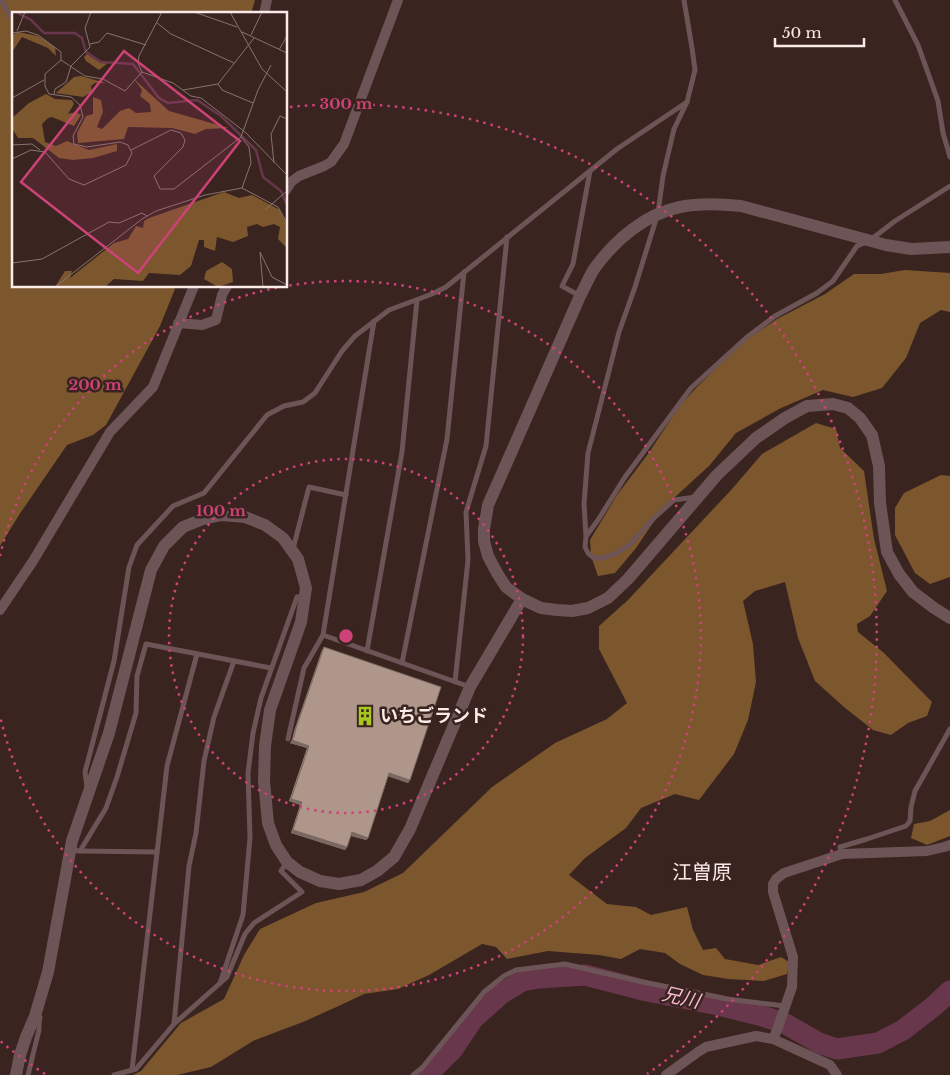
<svg xmlns="http://www.w3.org/2000/svg" width="950" height="1075" font-family="'Libre Baskerville','Noto Sans JP',serif">
<style>
.forest{fill:#7c562d}
.lines{fill:none;stroke-linecap:round;stroke-linejoin:round}
.river{stroke:#68374c;stroke-width:21}
.service{stroke:#6d5456;stroke-width:5}
.minor{stroke:#6d5456;stroke-width:10}
.tertiary{stroke:#6d5456;stroke-width:12}
.wall{fill:#968177}
.shaded-wall{fill:#7a6961}
.building{fill:#ae968a;stroke:#7a6961}
.ring{fill:none;stroke:#cd4277;stroke-width:2.5;stroke-dasharray:2.5 5}
.labels{text-anchor:middle;stroke-width:5;stroke-linejoin:round;paint-order:stroke}
.poi-label{font-size:18px;font-weight:bold;fill:#faebe9;stroke:#392420;text-anchor:start}
.water-label{font-size:19px;font-style:italic;fill:#fdbad4;stroke:#392420}
.quarter-label{font-size:20px;fill:#faebe9;stroke:#392420}
.inset-river{fill:none;stroke:#68374c;stroke-width:2.5}
.inset-road{fill:none;stroke:#867470;stroke-width:1}
.view{fill:#cd4277;fill-opacity:0.15;stroke:#cd4277;stroke-width:2.5}
.inset-edge{fill:none;stroke:#faebe9;stroke-width:2.5}
.centre{fill:#cd4277;stroke:#392420;stroke-width:2.5}
.ring-label{font-size:15px;text-anchor:middle;font-weight:bold;fill:#cd4277;stroke:#392420;stroke-width:5;stroke-linejoin:round;paint-order:stroke}
</style>
<rect width="100%" height="100%" fill="#392420"/>
<g class="forest">
<path d="M0,0H255L251,14H14V286H172L175,289L160,326L106,425L93,435L67,445L19,515L0,546Z"/>
<path d="M905,270L950,273V312L941,310L920,323L906,358L882,388L853,397L823,390L781,408L736,433L709,466L663,508L636,548L615,573L598,576L591,556L590,540L617,495L648,454L679,407L694,390L740,344L777,319L825,294L854,274H881Z"/>
<path d="M816,423L836,429L840,448L864,471L874,539L887,591L870,616L857,624L858,632L884,653L932,702L927,716L908,723L891,735L873,730L844,707L815,681L798,638L785,582L755,591L743,601L753,644L756,682L748,720L734,754L699,800L675,794L641,808L626,828L585,858L569,875L607,904L636,907L651,915L687,907L693,930L703,950L716,948L725,959L758,965L781,957L789,962L787,974L764,981L728,979L703,975L680,964L665,953L640,949L621,959L599,955L548,951L507,959L496,947L482,944L429,975L398,989L364,994L343,1004L303,1022L253,1041L211,1067L177,1075H133L141,1071L181,1023L224,999L244,955L260,929L316,903L364,892L403,873L492,787L555,743L607,719L627,703L599,649V626L628,600L732,489L762,454Z"/>
<path d="M941,475L950,476V577L930,584L915,573L895,535V508L904,493Z"/>
<path d="M950,810V836L927,845L911,838L914,824L930,821Z"/>
</g>
<g class="lines">
<path class="river" d="M427,1075L453,1049L473,1019L501,994L522,981L539,978L585,975L647,991L718,1005L759,1015L784,1023L819,1043L837,1049L878,1043L903,1030L934,1006L950,991"/>
<g class="service">
<path d="M1,0L14,22"/>
<path d="M684,0L692,48L695,70L687,102L674,129L663,176L658,213L635,287L619,332L588,453L584,504L586,536L585,547L588,553L594,558H603L617,553L629,545L655,517L674,500L696,497"/>
<path d="M895,0L918,45L938,101L943,133L950,157"/>
<path d="M580,296L562,286L573,264L590,171"/>
<path d="M587,535L598,520L625,477L691,388L747,337L775,316L817,293L833,281L857,246L869,241L895,221L950,186"/>
<path d="M293,549L309,487L346,495"/>
<path d="M323,635L470,687"/>
<path d="M367,651L402,452L417,300"/>
<path d="M402,663L447,439L464,272"/>
<path d="M455,682L468,560L466,512L486,446L507,237"/>
<path d="M288,739L304,668L323,635L374,321"/>
<path d="M87,787L85,772L114,661L129,567L137,545L173,506L204,493L267,415L284,406L303,402L315,393L342,351L355,336L389,310L432,294L446,287L617,149L687,102"/>
<path d="M71,850L80,851L106,808L117,777L136,713L137,676L146,644L271,668"/>
<path d="M80,851L157,852"/>
<path d="M842,854L840,847L867,839L906,826L910,821L911,807L915,791L950,729"/>
<path d="M220,983L243,915L250,838L248,773L253,733L261,698L297,597L304,596"/>
<path d="M174,1024L189,866L196,833L204,761L214,717L234,661"/>
<path d="M132,1070L167,766L197,654"/>
<path d="M28,1075L39,1030V1023L40,1017"/>
<path d="M114,1075L136,1069L174,1024L227,977L245,934L254,923L302,892L281,871L287,862"/>
<path d="M413,1075L422,1068L484,992L504,976L516,970L565,964L638,981L727,999L785,1006"/>
</g>
<g class="minor">
<path d="M264,14L267,0"/>
<path d="M286,190L291,182L299,176L324,166L331,162L344,144L398,0"/>
<path d="M178,323L202,325L216,320L222,295L227,286"/>
<path d="M0,610L33,561L110,432L153,387L194,286"/>
<path d="M773,1039L777,1030L792,987L793,957L773,892V884L776,879L784,873L842,854L927,851L944,847L950,845"/>
<path d="M666,1075L698,1052L706,1047L756,1036L773,1039L830,1065L837,1075"/>
</g>
<g class="tertiary">
<path d="M950,247L911,249L886,245L741,206C721,204 700,203 680,207C645,214 615,240 594,269C589,277 585,287 580,296L500,478L488,505L484,529V541L488,556L497,573L506,587L522,599L541,608L557,610L572,611L588,608L608,598L628,579L717,475L756,438L785,418L807,406L833,404L848,408L860,418L872,435L879,466L880,503L887,552L899,574L913,592L934,608L950,618"/>
<path d="M16,1075L20,1055L26,1037L35,1016L48,972L72,841L109,733L151,570L164,546L183,527L203,519L222,515L245,517L265,525L283,538L298,559L306,588L301,622L270,710L265,746L264,781L268,823L276,845L287,862L300,872L320,881L339,884L361,880L377,871L394,857L410,829L470,687L522,599"/>
</g>
</g>
<path class="wall" d="M324,647L410,780L408,783L388,776L368,838L366,840L351,836L347,847L345,850L291,833L300,805L289,801L307,748L290,743L292,740L294,731L322,650Z"/>
<g class="shaded-wall">
<path d="M292,740L309,746L307,748L290,743Z"/>
<path d="M389,773L410,780L408,783L387,776Z"/>
<path d="M291,799L302,802L300,805L289,801Z"/>
<path d="M293,830L347,847L345,850L291,833Z"/>
<path d="M352,832L368,838L366,840L350,835Z"/>
</g>
<path class="building" d="M324,647L441,687L410,780L389,773L368,838L352,832L347,847L293,830L302,802L291,799L309,746L292,740L294,737L296,728Z"/>
<g class="ring">
<circle cx="346" cy="636" r="177"/>
<path d="M0 556A355 355 0 1 1 0 716"/>
<path d="M45 1074A532 532 0 0 1 0 1041M290 107A532 532 0 0 1 647 1074"/>
</g>
<defs>
<symbol id="building-bare" viewBox="-9 -9 18 18"><path d="M-4-6H4V6H1V3H-1V6H-4ZM-2.5-4.3h1.7v1.8h-1.7ZM.8-4.3h1.7v1.8H.8ZM-2.5-1h1.7V.8h-1.7ZM.8-1h1.7V.8H.8Z" fill="#a7c820" stroke="#392420" stroke-width="2.5" paint-order="stroke"/></symbol>
</defs>
<g fill-rule="evenodd">
<use href="#building-bare" x="351" y="702" width="28" height="28"/>
</g>
<g class="labels">
<g class="poi-label">
<text x="380" y="722">いちごランド</text>
</g>
<g class="water-label">
<text transform="translate(681 997) rotate(13)" y="7">兄川</text>
</g>
<g class="quarter-label">
<text x="702" y="879">江曽原</text>
</g>
</g>
<g transform="translate(12 12)">
<rect width="275" height="275" fill="#392420"/>
<path d="M6,20L26,24L43,35L44,44L36,36L10,25L0,40V23ZM75,42L87,50L96,51L87,58L74,49L72,45ZM69,64L94,71H83L79,74L80,80L71,85L44,81L62,65ZM122,67L157,99L217,116L194,117L183,122L160,116L116,115L112,127L66,131L65,121L74,104L81,102V85L89,88L91,100L85,115L90,117L108,99L117,96L124,101L139,100L138,92L128,84L130,78ZM34,82L43,87L60,88L62,92L56,102L64,100L69,103L62,114L40,105L36,106L30,112L33,130L44,134L55,129L77,138L105,132V139L81,146L61,148L47,146L21,126H6L1,118L0,106L17,91ZM212,180L227,186L240,183L268,198L275,213V236L266,227L268,215L262,212L251,215L245,212L235,215L236,224L221,230L205,225L203,239L192,235V228H187L179,254L168,263L137,261L131,269L102,267L93,275H43L53,259H60L58,266L102,231L116,227L124,214L131,216L132,209L137,206ZM210,250L220,257L221,270L206,275L192,267L194,259Z" fill="#7c562d"/>
<path class="inset-river" d="M4,0L19,8L32,21H63L70,26L74,40L89,50L121,52L147,86L156,91L185,88L209,104L244,138L251,165L269,179L275,193"/>
<path class="inset-road" d="M150,0L127,44L126,51L130,60L161,71L179,84L189,86L233,120L275,163M182,0L225,15M218,0L250,57L275,80M145,11L159,22L222,51M5,19L13,0M230,20L275,41M0,21L14,19L26,23L49,40V48L33,62V74L37,82L59,85L68,93L71,105L61,124L62,132L75,135L108,130L116,133L120,141L114,153L72,173L57,167L33,140L19,138L0,147M239,23L250,0M78,32L87,30L95,21L134,33M267,38L275,24M49,48L73,64L91,67L113,79L130,60M206,72L210,78L241,91M171,78L206,72L242,26M42,82L43,77L54,70L59,54L78,35L73,16L79,0M0,86L32,68M229,125L237,135L239,151L230,176M0,133L20,132L28,138M119,138L159,118L169,121L173,128L171,135L142,164L148,177H162L229,125L246,78L259,53M262,151L259,122L268,104L275,107M253,198L275,179M0,251L30,247L97,210L107,211L130,201L135,204M43,275L130,207L144,199L193,183L230,176L266,195L275,211M251,275L248,240L260,265L275,273"/>
<path class="view" d="M112,39L228,129L126,261L9,170Z"/>
<rect width="275" height="275" class="inset-edge"/>
</g>
<circle cx="346" cy="636" r="8" class="centre"/>
<g class="ring-label">
<text x="346" y="109">300 m</text>
<text x="95" y="390">200 m</text>
<text x="221" y="516">100 m</text>
</g>
<path d="M775 38v8h89v-8" fill="none" stroke="#faebe9" stroke-width="2.5"/>
<text x="782" y="38" font-size="15" fill="#faebe9" stroke="#392420" stroke-width="4" paint-order="stroke">50 m</text>
</svg>
